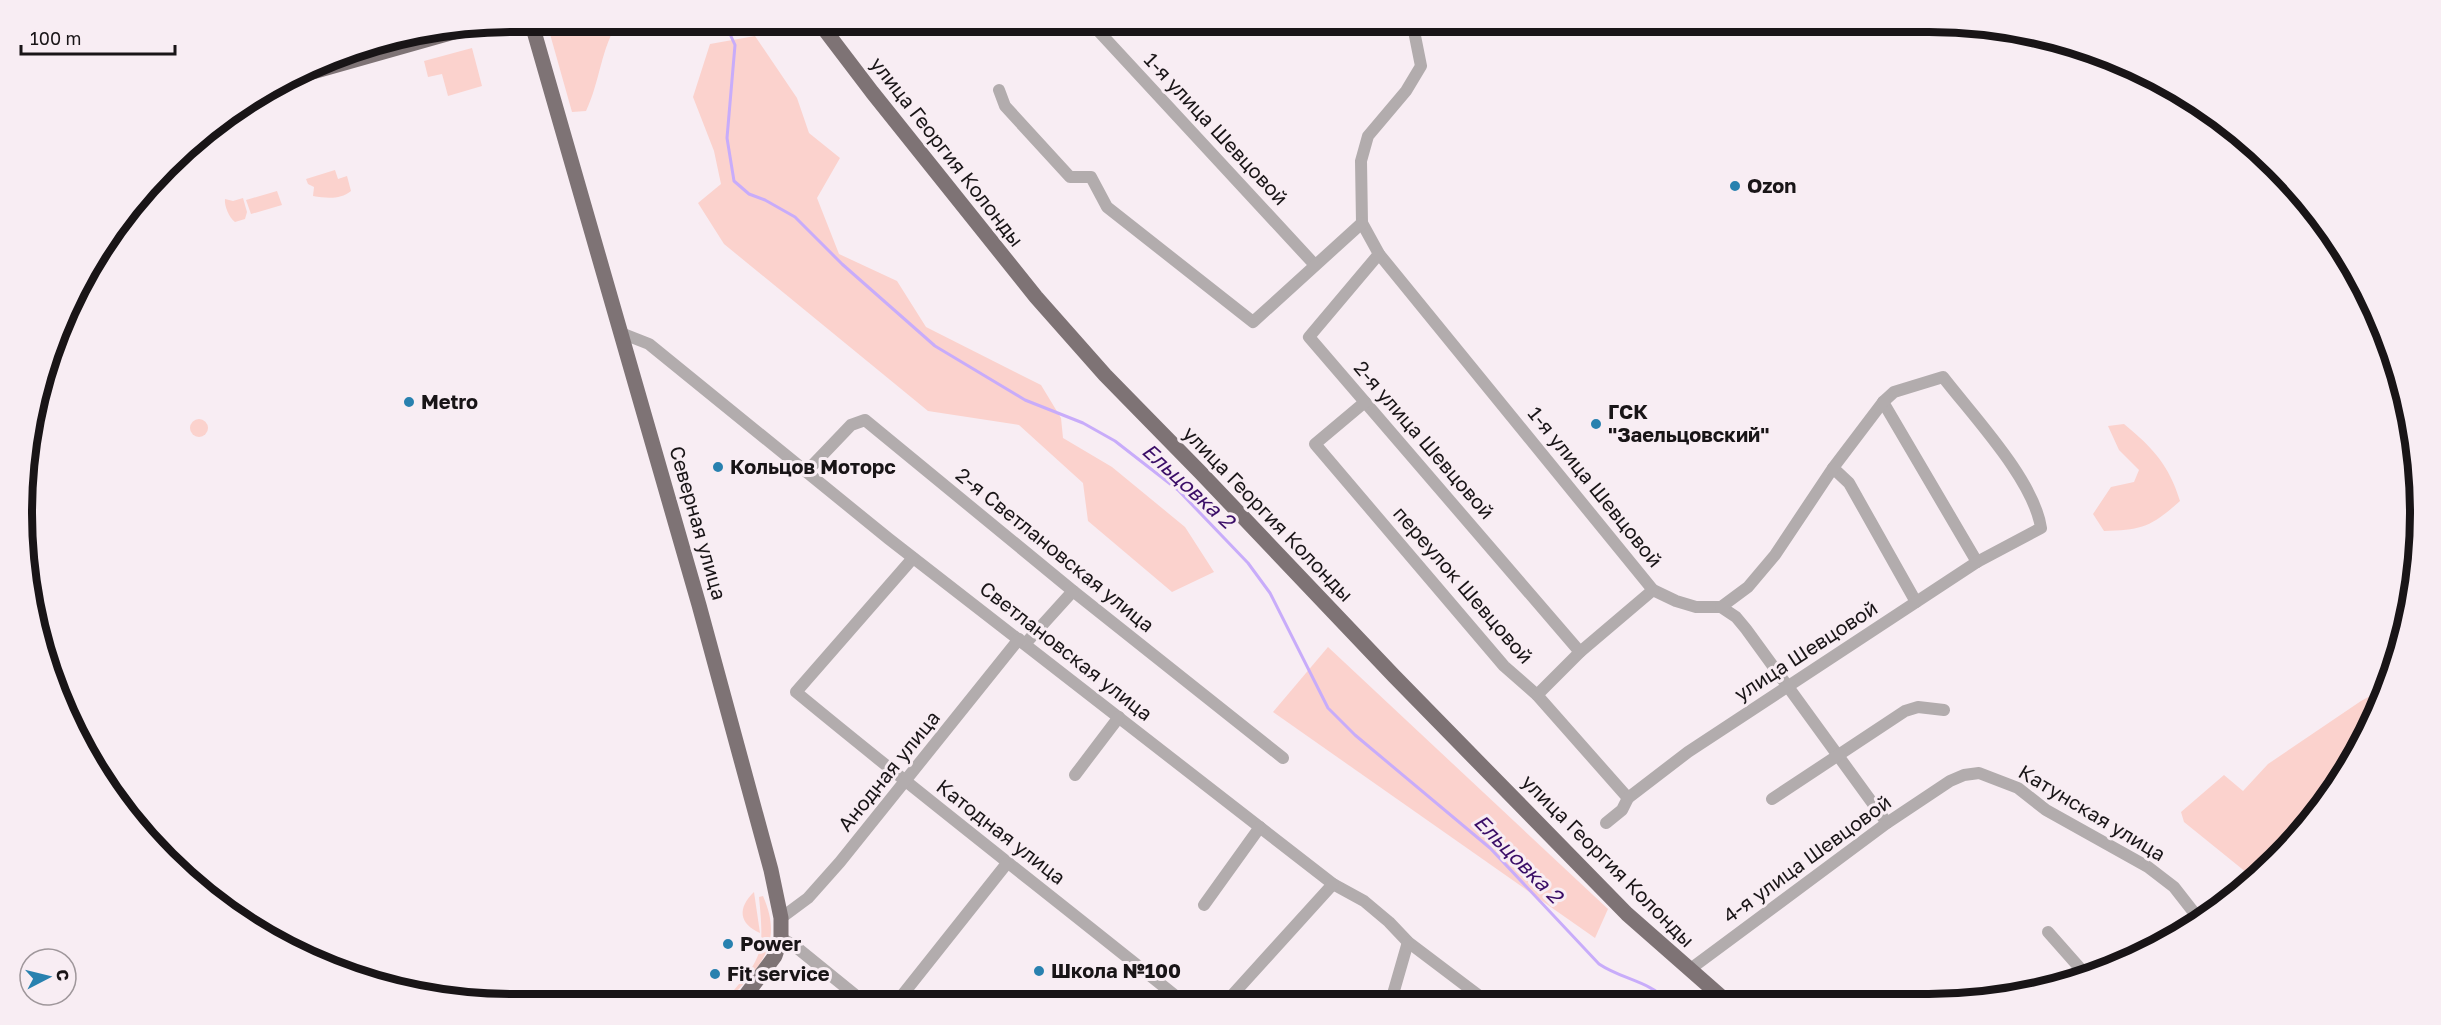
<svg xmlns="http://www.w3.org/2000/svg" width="2441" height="1025" font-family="'Golos Text',sans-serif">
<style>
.green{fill:#fbd2cd}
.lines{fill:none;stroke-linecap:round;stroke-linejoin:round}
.stream{stroke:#c8acfa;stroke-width:3}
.minor{stroke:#b2acad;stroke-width:12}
.major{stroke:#7e7375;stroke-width:15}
.poi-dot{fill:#2881af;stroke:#f8edf3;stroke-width:2}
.labels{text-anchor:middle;stroke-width:6;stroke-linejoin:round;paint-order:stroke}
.street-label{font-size:20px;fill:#191517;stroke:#f8edf3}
.poi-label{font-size:20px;font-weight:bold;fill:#191517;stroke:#f8edf3;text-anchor:start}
.water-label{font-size:21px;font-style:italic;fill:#3a0d67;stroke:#f8edf3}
.rim{fill:none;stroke:#191517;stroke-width:8}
</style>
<rect width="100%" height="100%" fill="#f8edf3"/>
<g class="green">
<path d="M555,21H619C601,47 600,82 586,111L572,112L548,27Z"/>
<path d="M755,36L797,98L809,133L840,158L817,198L839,254L897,281L926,327L1041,385L1061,418L1063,438L1112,467L1185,527L1214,572L1172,592L1088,521L1083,483L1019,425L928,411L724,244L698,203L721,184L714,151L693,97L710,44Z"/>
<path d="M472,48L482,86L448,96L442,74L428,77L424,61Z"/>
<path d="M335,170L338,179L347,176L351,191C340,200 326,198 313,196L314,187L308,184L306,179Z"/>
<path d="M277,191L282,205L251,214L246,200Z"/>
<path d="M243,198L247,212L245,219L235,222C229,218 224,205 225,199L233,201Z"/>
<circle cx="199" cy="428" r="9"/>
<path d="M2124,424C2153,448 2169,465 2180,501C2151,527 2142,530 2104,531L2093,514L2111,487L2134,482L2139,470L2119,450L2108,426Z"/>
<path d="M1328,647L1608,909L1595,938L1273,712Z"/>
<path d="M2385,688L2337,786L2252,877L2184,822L2181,812L2224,775L2243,791L2268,764L2361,701Z"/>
<path d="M754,892L760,933C739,924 737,908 754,892Z"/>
<path d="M763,896C785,946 758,968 726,1003H723C762,957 765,958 759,897Z"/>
</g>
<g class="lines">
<path class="stream" d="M724,21L735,45L727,138L734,181L749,194L765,200L795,217L842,264L935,346L1025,400L1083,423L1115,441L1178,490L1248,563L1270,593L1328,708L1355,735L1490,848L1599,964C1621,979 1649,981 1668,1001"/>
<g class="minor">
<path d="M1093,21L1091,23L1314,264"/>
<path d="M1412,21L1421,66L1406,91L1368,136L1361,161L1362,223L1379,254L1653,590L1676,601L1696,607H1721L1736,617L1746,629L1887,823"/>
<path d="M999,90L1005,106L1070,177H1091L1107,207L1253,322L1362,223"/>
<path d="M1379,254L1309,337L1580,652"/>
<path d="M621,333L649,344L889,539L1333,884L1364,901L1389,922L1408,942L1486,1001"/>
<path d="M1365,402L1315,444L1504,666L1537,695L1628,798"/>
<path d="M1883,402L1977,562"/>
<path d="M1833,468L1849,483L1916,602"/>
<path d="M807,471L851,425L865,420L1073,591L1283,758"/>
<path d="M913,558L796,692C923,797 1054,898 1183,1002"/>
<path d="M1025,644L1073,591"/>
<path d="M1537,695L1580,652L1653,590"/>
<path d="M1075,775L1119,717"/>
<path d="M1772,799L1905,711L1918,707L1944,710"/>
<path d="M1606,823L1622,810L1628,798L1688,752L1977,562L2041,528C2034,480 1973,416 1943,377L1894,392L1883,402L1833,468L1775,555L1748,587L1721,607"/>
<path d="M1204,905L1260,827"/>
<path d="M781,918L808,898L840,862L1019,639"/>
<path d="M2048,932L2086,975"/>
<path d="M781,938L796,947L865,1003"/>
<path d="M1689,970L1887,823L1950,781L1964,775L1979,773L2018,788L2046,810L2148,867L2174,887L2199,919"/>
<path d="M1391,1001L1408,942"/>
<path d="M1226,1002L1333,884"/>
<path d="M896,1003L1008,862"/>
</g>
<g class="major">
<path d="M531,21L699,605L771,870L781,918V938L775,956L740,1003"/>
<path d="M818,21L872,92L1036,297L1105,375L1201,473L1394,676L1627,914L1726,1001"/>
<path d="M277,82L468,28"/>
</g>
</g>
<g class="poi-dot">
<circle cx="1735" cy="186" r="6"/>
<circle cx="409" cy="402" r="6"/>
<circle cx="1596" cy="424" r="6"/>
<circle cx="718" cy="467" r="6"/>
<circle cx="728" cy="944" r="6"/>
<circle cx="1039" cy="971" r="6"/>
<circle cx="715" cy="974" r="6"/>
</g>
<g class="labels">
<g class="street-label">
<text transform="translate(1216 129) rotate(47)" y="7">1-я улица Шевцовой</text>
<text transform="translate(947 152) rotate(52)" y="7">улица Георгия Колонды</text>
<text transform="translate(1424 440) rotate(49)" y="7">2-я улица Шевцовой</text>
<text transform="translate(1595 487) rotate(51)" y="7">1-я улица Шевцовой</text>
<text transform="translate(1268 514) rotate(46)" y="7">улица Георгия Колонды</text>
<text transform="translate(698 523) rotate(74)" y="7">Северная улица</text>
<text transform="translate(1055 550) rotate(39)" y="7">2-я Светлановская улица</text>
<text transform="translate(1463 585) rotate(49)" y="7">переулок Шевцовой</text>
<text transform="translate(1066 651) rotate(38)" y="7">Светлановская улица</text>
<text transform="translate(1806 651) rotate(-33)" y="7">улица Шевцовой</text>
<text transform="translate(889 771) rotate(-51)" y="7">Анодная улица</text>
<text transform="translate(2092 813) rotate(31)" y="7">Катунская улица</text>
<text transform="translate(1001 832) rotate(38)" y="7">Катодная улица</text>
<text transform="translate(1807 859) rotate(-36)" y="7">4-я улица Шевцовой</text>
<text transform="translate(1608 861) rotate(45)" y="7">улица Георгия Колонды</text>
</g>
<g class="poi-label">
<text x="1747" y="193">Ozon</text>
<text x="421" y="409">Metro</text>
<text x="1608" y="419">ГСК<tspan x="1608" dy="23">"Заельцовский"</tspan></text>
<text x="730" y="474">Кольцов Моторс</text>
<text x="740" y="951">Power</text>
<text x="1051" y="978">Школа №100</text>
<text x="727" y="981">Fit service</text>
</g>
<g class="water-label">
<text transform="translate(1188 486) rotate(42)" y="7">Ельцовка 2</text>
<text transform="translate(1518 859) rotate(45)" y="7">Ельцовка 2</text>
</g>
</g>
<path d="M0 0H2441V1025H0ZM513 32H1929A481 481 0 0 1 2410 513V513A481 481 0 0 1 1929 994H513A481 481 0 0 1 32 513V513A481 481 0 0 1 513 32Z" fill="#f8edf3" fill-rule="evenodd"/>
<path class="rim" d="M513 32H1929A481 481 0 0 1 2410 513V513A481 481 0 0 1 1929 994H513A481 481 0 0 1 32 513V513A481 481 0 0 1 513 32Z"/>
<g transform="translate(48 977) rotate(83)"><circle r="28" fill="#f8edf3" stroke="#9f979b" stroke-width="1.5"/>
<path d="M0-4.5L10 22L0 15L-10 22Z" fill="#2881af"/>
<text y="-9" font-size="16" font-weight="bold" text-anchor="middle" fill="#191517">С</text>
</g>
<path d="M21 45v9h154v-9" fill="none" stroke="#191517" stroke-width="3"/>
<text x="30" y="45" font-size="18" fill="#191517" stroke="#f8edf3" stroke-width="4.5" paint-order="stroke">100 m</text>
</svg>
